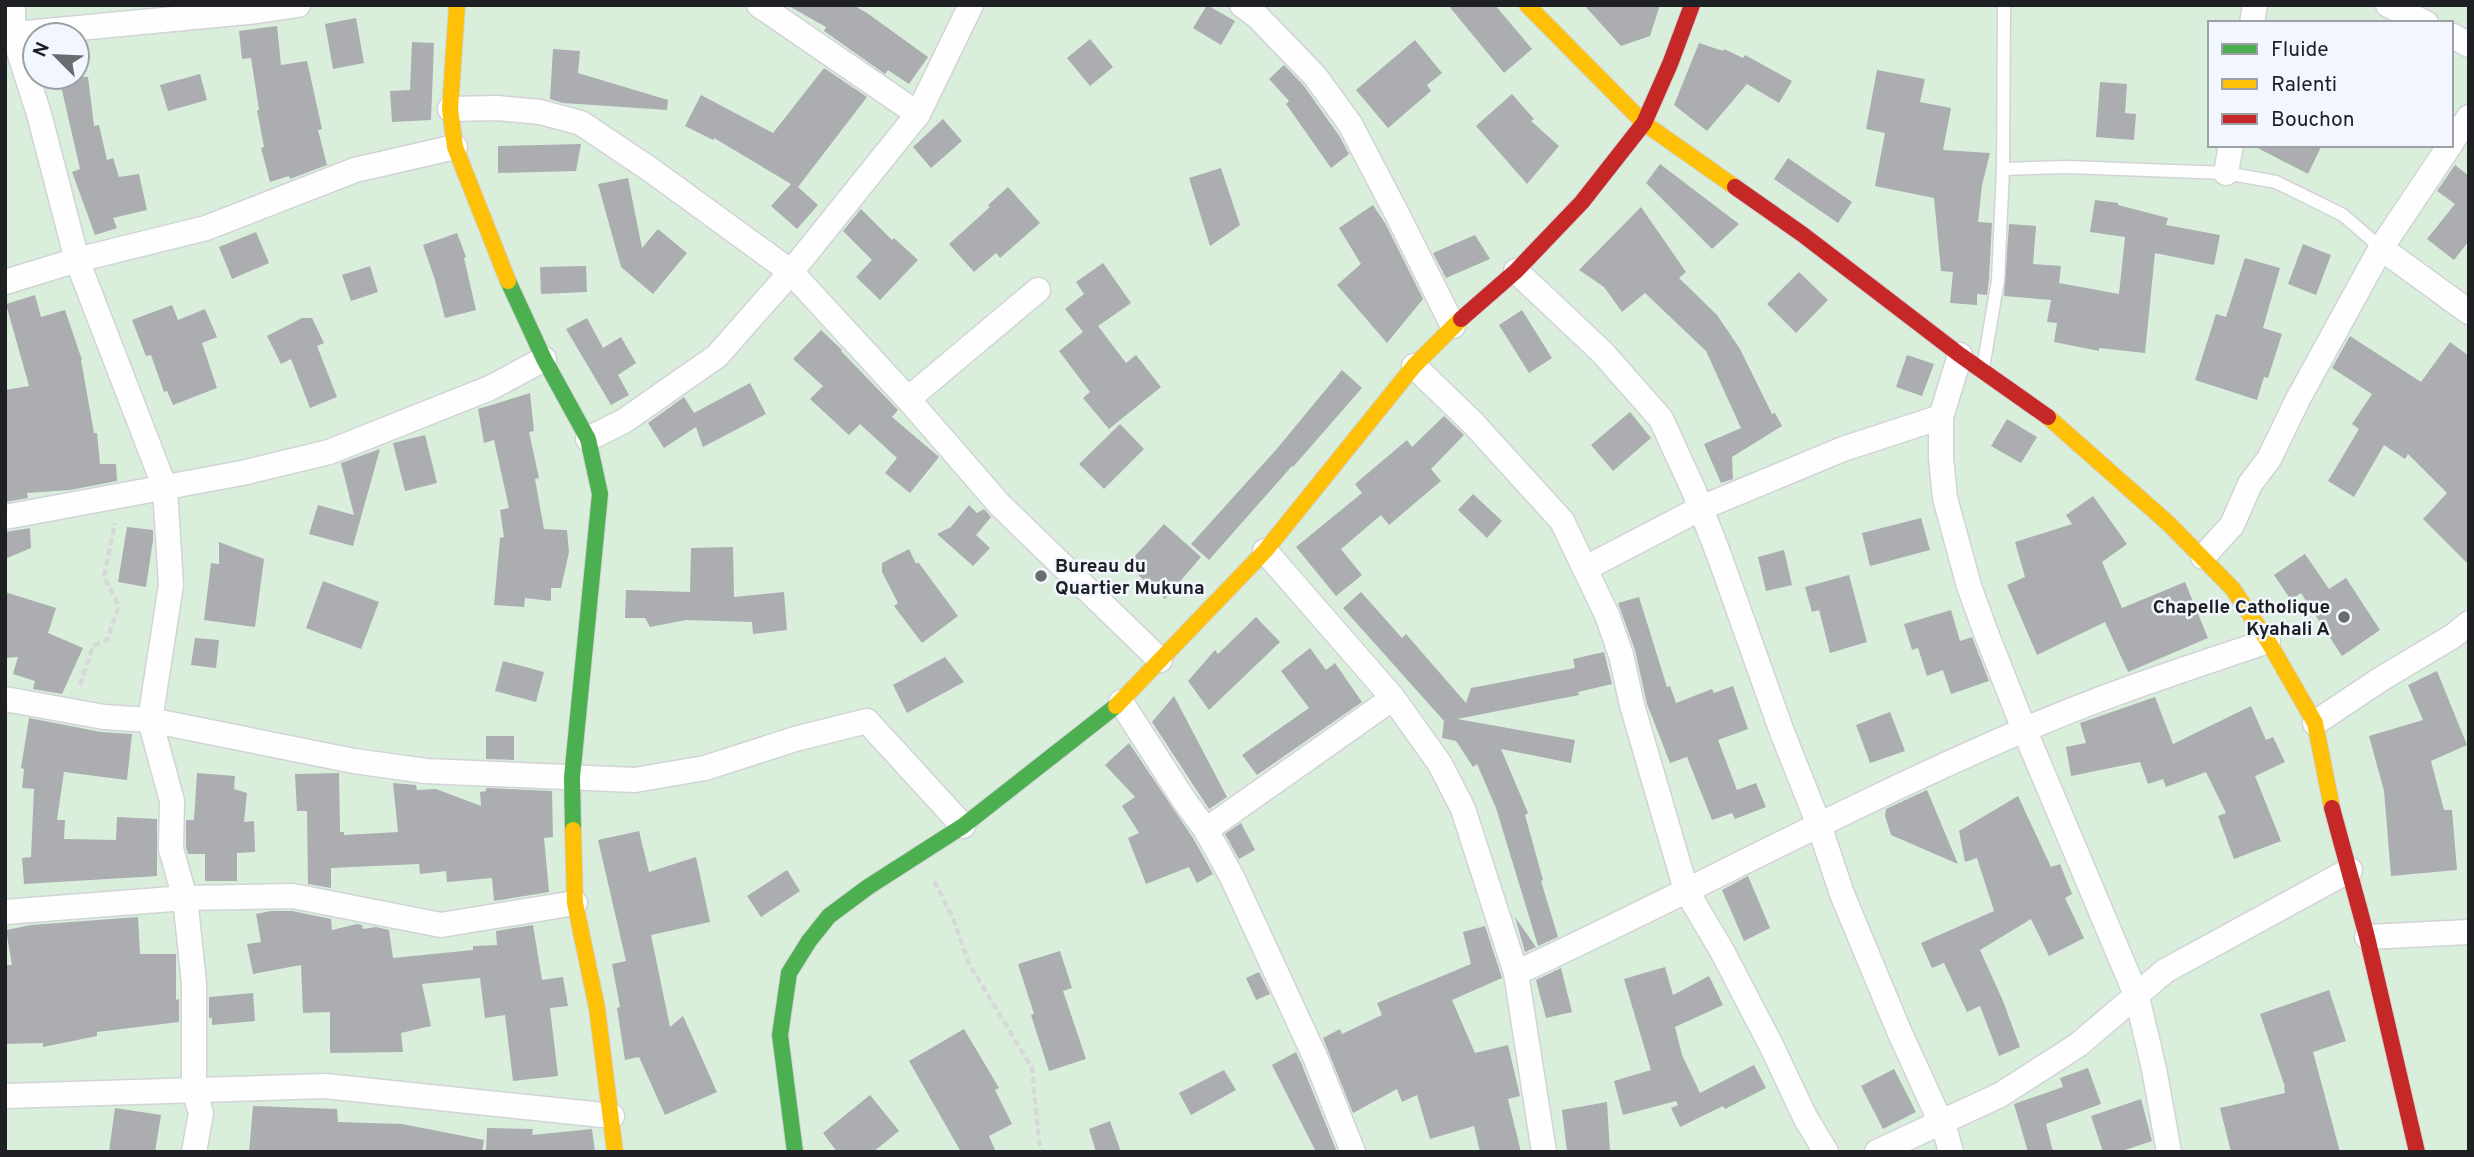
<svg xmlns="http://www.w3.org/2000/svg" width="2474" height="1157" font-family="Overpass,sans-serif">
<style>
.green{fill:#d9efdc;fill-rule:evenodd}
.building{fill:#abadb1}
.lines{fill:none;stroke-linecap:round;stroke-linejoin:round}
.lane-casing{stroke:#d1d3d6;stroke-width:15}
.street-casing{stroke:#d1d3d6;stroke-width:27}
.fast-casing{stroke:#d1d3d6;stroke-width:18}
.slow-casing{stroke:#d1d3d6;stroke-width:18}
.jam-casing{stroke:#d1d3d6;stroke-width:18}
.path{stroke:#d7d8da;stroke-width:4.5;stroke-dasharray:7 3.5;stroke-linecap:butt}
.lane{stroke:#fefefe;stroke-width:12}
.street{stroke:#fefefe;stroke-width:24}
.fast{stroke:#4caf50;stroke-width:16}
.slow{stroke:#ffc107;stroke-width:16}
.jam{stroke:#c62828;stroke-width:16}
.poi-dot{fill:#696b6f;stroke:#f2f6fe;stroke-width:2.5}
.labels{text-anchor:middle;stroke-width:5;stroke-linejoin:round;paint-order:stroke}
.poi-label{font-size:19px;font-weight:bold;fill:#1e2024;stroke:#f2f6fe;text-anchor:start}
</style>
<rect width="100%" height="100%" fill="#f5f7fb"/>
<path class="green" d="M5,5H2469V1152H5ZM2210,23H2451V145H2210ZM35,35H77V77H35Z"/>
<g class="building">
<path d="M787,5H853L867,13L928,57L909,84L888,70L885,74L824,31L826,27Z"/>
<path d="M1207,5L1235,21L1221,45L1193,28Z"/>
<path d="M1448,5H1495L1532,49L1504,73Z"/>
<path d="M1584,5H1660L1650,36L1621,46Z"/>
<path d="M356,18L364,63L333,69L325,24Z"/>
<path d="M277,26L281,65L307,61L322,129L318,130L327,165L290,179L289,176L270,182L261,148L264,147L257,110H259L251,58L242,59L239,31Z"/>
<path d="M1090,39L1113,67L1090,86L1067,58Z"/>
<path d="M1415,40L1442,73L1427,85L1431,91L1388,128L1356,90Z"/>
<path d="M412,42L434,43L431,120L392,122L390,91L410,90Z"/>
<path d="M1699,43L1723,51L1724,49L1743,58L1745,55L1792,81L1779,103L1747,84L1707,131L1674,105Z"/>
<path d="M553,49L580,51L578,73L668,100L667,110L563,103L550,99Z"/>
<path d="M1284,65L1304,86L1340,137L1349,154L1331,168L1286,104L1289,101L1269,79Z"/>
<path d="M824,68L867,97L798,187L818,205L797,229L771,206L791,184L714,138L713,140L685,126L701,95L773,133Z"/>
<path d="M1877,70L1925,79L1920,102L1951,108L1943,150L1990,153L1982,185L1978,222L1992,223L1989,279L1987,295L1977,294V305L1950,303L1953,272L1941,271L1934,198L1875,186L1885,133L1866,129Z"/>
<path d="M200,74L207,100L168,111L160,85Z"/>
<path d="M59,77H88L94,126L99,125L107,160L113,158L119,177L139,174L147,210L113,218L117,228L95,235L72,172L80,169Z"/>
<path d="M2100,82L2127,84L2125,113L2136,114L2134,140L2096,137Z"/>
<path d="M1512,94L1534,119L1531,121L1559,146L1527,184L1476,126Z"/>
<path d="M943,119L962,141L931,168L913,147Z"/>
<path d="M581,144L576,171L498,173V146Z"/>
<path d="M2252,145H2322L2308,174Z"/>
<path d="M1788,158L1852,202L1838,223L1774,179Z"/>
<path d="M1660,164L1739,224L1712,249L1646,183Z"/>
<path d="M2455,165L2469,176V241L2454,260L2427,239L2455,204L2437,191Z"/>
<path d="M1221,168L1240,225L1210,246L1189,178Z"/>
<path d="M628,178L642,248L658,229L687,253L653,294L621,267L598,184Z"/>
<path d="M1008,187L1040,223L1000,258L996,253L974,272L949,244L990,207L988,205Z"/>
<path d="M2095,200L2118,203V205L2168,218L2166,225L2220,235L2214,265L2155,253L2145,353L2099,348V351L2054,342L2057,323L2047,322L2051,300L2004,296L2009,224L2036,226L2033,264L2061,266L2059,283L2119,294L2125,237L2090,232Z"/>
<path d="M1373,205L1385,223L1423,299L1387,343L1337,285L1361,264L1339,228Z"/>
<path d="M1641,207L1686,272L1679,278L1717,315L1740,349L1772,414L1775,413L1782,426L1732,457L1733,479L1721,483L1704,444L1741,428L1706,351L1645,293L1622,312L1604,287L1579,270Z"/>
<path d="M861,209L892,240L894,238L918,260L880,300L856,277L872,260L843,231Z"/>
<path d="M256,232L269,263L232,279L219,247Z"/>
<path d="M457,233L466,257L464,258L476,310L445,318L435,280L423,245Z"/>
<path d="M1475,235L1490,259L1446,278L1433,253Z"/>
<path d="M2303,244L2331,255L2316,295L2288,284Z"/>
<path d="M2245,258L2280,268L2263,328L2282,334L2268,378L2264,377L2257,400L2195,380L2216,314L2226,317Z"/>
<path d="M1103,263L1131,303L1098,326L1126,363L1136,355L1161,387L1109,429L1083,398L1090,392L1059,351L1083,332L1065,309L1084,294L1076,282Z"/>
<path d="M370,266L378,292L351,301L342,275Z"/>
<path d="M586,266L587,292L541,294L540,267Z"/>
<path d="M1799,272L1828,300L1796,333L1767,304Z"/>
<path d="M35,295L41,317L65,310L82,360H81L94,433H97L100,464H116L117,481L70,490L27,493L28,498L5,502V390L29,386L6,304Z"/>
<path d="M172,305L178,320L205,309L217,337L202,343L217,388L173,405L167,391L164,392L151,355L146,356L132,320Z"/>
<path d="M1522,310L1552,358L1529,373L1499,325Z"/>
<path d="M302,318H312L324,343L317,346L337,397L310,408L291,359L281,364L267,336Z"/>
<path d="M587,318L603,348L621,337L636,363L618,375L629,395L611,405L566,329Z"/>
<path d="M821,330L842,350L841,351L898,410L892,417L939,457L910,493L885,473L897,458L860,424L849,435L810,399L823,386L793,359Z"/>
<path d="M2350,336L2421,382L2450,342L2469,356V565L2423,519L2447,493L2408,454L2405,459L2384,445L2354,497L2328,481L2359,429L2352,424L2372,394L2332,368Z"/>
<path d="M1907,355L1934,364L1922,396L1896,387Z"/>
<path d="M1342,370L1362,388L1293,467L1292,466L1209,560L1191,544L1275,451Z"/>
<path d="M750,383L766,414L703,447L696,427L664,448L648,423L684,397L694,413Z"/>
<path d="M530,393L534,431L529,432L539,478L535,479L544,529L567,530L569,552L561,588H551V601L525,598L524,607L494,605L500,538L504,537L500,510L509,508L494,440L484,443L478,409Z"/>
<path d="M1630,412L1651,438L1613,471L1591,445Z"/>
<path d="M1444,416L1464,435L1431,469L1441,481L1389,525L1381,515L1341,549L1362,575L1336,596L1296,547L1362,493L1355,484L1407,440L1412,447Z"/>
<path d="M2007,419L2037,437L2021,463L1991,446Z"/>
<path d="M1120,424L1144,449L1104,489L1079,464Z"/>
<path d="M425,435L437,483L405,491L393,443Z"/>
<path d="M380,449L353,546L309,534L318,505L354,515L341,463Z"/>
<path d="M1473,494L1502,521L1487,538L1458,510Z"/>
<path d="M2093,496L2127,544L2102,562L2122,608L2185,582L2208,638L2128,672L2105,622L2037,655L2007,585L2025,577L2015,542L2072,524L2066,515Z"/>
<path d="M969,505L977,513L984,509L991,517L976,535L990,548L973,566L937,534L951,527Z"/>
<path d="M1921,518L1930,550L1870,566L1862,533Z"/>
<path d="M1164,524L1201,557L1165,599L1127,565Z"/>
<path d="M127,527L153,530V540L146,587L118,582Z"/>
<path d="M30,528L31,548L5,559V532Z"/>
<path d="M219,542L264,559L255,627L204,620L211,563L219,564Z"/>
<path d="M733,547L734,597L784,592L787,630L753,634L752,622L686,620L650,627L645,618H625L626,590L690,592L691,548Z"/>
<path d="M909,549L916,564L918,562L958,616L922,643L894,606L898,603L882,572V563Z"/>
<path d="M1784,550L1792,585L1766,591L1758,557Z"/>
<path d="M2305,554L2329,589L2346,578L2380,630L2342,656L2301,593L2291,600L2274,575Z"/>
<path d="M1849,575L1867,642L1830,653L1819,610L1812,612L1805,587Z"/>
<path d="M323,581L379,602L361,649L306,628Z"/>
<path d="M5,592L56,608L48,633L83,648L62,694L33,689L35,681L13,674L18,657L5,658Z"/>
<path d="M1361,592L1402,638L1406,634L1466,703L1471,688L1575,668L1573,659L1604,652L1612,684L1578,692L1579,695L1457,719L1575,740L1571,763L1501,749L1528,813L1525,815L1543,880L1541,881L1558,937L1538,946L1496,808L1477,764L1473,767L1456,741L1442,738L1444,721L1343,608Z"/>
<path d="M1639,597L1667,687L1670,686L1676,703L1712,689L1714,693L1733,686L1748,729L1718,740L1737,790L1756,783L1766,807L1735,819L1732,813L1712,820L1687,757L1670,763L1647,704L1635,650L1618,603Z"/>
<path d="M1951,610L1960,641L1972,637L1989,681L1951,694L1943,670L1927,676L1918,648L1912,650L1904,624Z"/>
<path d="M1256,617L1280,642L1209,710L1188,681L1215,650L1218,654Z"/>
<path d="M195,638L219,640L216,668L191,665Z"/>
<path d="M1310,648L1326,670L1335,663L1362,702L1257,775L1242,755L1309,708L1281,671Z"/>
<path d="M945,657L964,682L907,713L893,685Z"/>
<path d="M503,661L544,672L536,702L495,691Z"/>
<path d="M2437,671L2467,745L2431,761L2444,810H2452L2457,870L2391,876L2384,791L2369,736L2423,720L2408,685Z"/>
<path d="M1174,696L1227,797L1209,809L1152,722Z"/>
<path d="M2155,697L2173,744L2251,706L2266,740L2273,737L2285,762L2255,776L2281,841L2234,859L2218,816L2226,813L2206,772L2166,787L2163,779L2148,784L2140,762L2071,776L2066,747L2086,743L2080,723Z"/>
<path d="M1890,712L1905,751L1870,763L1856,725Z"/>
<path d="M29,718L101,732L132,734L127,780L64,772L57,820H65L64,839L116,840L117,817L157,819V876L24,884L22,858L31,857L34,789L22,788L24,769L21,768Z"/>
<path d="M486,736H514V760L486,759Z"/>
<path d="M1129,743L1193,838L1213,874L1197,883L1189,867L1146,884L1128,838L1139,833L1122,806L1135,797L1105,765Z"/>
<path d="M197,773L235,776L234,789L247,793L244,822L254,821L255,852L237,853V881H205V854H188L186,847V820H194Z"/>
<path d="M339,773L340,832H344V835L398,832L393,783L416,785L417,790L436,789L481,806L480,792L486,791V788L552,791L553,837L544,838L549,892L494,901L492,878L447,882L446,871L420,874L419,864L331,868V888L308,884L307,811H297L295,774Z"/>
<path d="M1927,790L1958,864L1891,835L1885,816L1886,809Z"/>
<path d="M2018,796L2051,867L2060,864L2072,894L2065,898L2084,938L2049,956L2031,919L1980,950L2003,1001L2020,1047L1999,1056L1980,1006L1967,1012L1944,963L1932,968L1921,943L1994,911L1977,858L1965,862L1959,831Z"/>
<path d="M1241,823L1255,850L1239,859L1225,834Z"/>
<path d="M639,831L649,872L696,857L710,922L651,935L670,1027L683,1016L717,1092L665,1115L639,1057L625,1060L617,1008L620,1007L612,964L626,961L598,840Z"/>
<path d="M787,870L800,891L761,917L747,896Z"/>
<path d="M1748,876L1770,928L1744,941L1722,890Z"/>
<path d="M271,911H292L331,919L332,930L357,924L362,925L363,929L376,927L389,930L393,958L473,950V946L497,945L496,931L533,925L542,980L563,977L568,1006L550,1008L558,1076L513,1081L505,1015L485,1018L480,978L422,984L431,1026L401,1033L403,1052L330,1053V1012L303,1013L301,965L253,974L247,944L261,942L256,914Z"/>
<path d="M138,917L140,954H176V1000L179,999V1022L97,1032V1036L43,1047V1043L5,1044V965H12L6,930L31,925Z"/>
<path d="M1515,917L1536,947L1525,952Z"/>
<path d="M1485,926L1502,978L1452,1000L1475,1053L1508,1045L1520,1096L1508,1099L1521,1152H1480L1474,1126L1430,1139L1417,1095L1402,1102L1397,1089L1353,1113L1323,1038L1340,1029L1342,1034L1382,1015L1377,1003L1471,964L1463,932Z"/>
<path d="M1060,951L1072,988L1063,991L1086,1059L1049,1071L1031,1015L1034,1014L1018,964Z"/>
<path d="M1665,967L1673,995L1709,976L1723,1005L1675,1027L1682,1055L1700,1093L1754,1065L1766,1088L1725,1109L1723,1106L1680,1127L1671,1108L1678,1105L1676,1101L1623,1115L1614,1081L1651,1070L1624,979Z"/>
<path d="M1561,968L1572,1012L1546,1018L1536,980Z"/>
<path d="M1259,972L1270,994L1256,1000L1246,978Z"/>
<path d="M2329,990L2346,1041L2313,1052L2340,1152H2231L2220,1108L2285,1093L2284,1087H2285L2260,1014Z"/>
<path d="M253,993L255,1021L212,1025V1018H209V997Z"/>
<path d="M964,1029L999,1088L995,1090L1012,1124L989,1136L996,1152H961L909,1061Z"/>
<path d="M1296,1052L1302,1065L1337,1152H1316L1272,1065Z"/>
<path d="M2088,1068L2101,1104L2046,1124L2053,1152H2028L2014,1104L2063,1087L2060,1078Z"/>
<path d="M1894,1069L1916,1112L1883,1129L1861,1086Z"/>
<path d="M1224,1070L1236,1090L1191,1115L1179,1093Z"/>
<path d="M870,1095L899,1131L873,1152H837L823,1133Z"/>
<path d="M2141,1099L2152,1141L2119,1152H2103L2091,1116Z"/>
<path d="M1607,1102L1610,1152H1567L1562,1110Z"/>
<path d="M253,1106L337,1109L338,1122L402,1124L484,1140L482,1152H249Z"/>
<path d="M115,1108L161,1115L155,1152H109Z"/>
<path d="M1110,1121L1121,1152H1096L1089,1129Z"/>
<path d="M487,1128L533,1129L532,1135L592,1129L595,1152H486Z"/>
</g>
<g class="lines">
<defs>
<g id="lane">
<path d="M2003,169L2068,167L2226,173L2276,182L2343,215L2381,248"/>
<path d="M1983,368L1998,280L2003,169L2004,5"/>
</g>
<g id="street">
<path d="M13,5V33L39,114L77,260L165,488L171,585L150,720L172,801L171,849L185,898L194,983V1090L201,1113L194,1152"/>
<path d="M759,5L918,114"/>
<path d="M1242,5L1258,17L1315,76L1350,124L1395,210L1453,326"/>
<path d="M2388,5L2426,23"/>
<path d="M2252,23L2255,5"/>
<path d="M5,35L257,11L298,5"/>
<path d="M2451,35L2469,45"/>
<path d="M450,109L497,108L540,112L581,123L651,170L791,272L908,399L1000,505L1160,660"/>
<path d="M2451,143L2469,117"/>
<path d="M2226,173L2231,145"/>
<path d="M2381,248L2469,312"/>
<path d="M1516,271L1602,352L1661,419L1694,491L1719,555L1782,732L1819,825L1842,894L1899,1031L1946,1134L1951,1152"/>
<path d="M5,282L77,260L206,228L355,170L455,147"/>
<path d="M1960,355L1941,417V458L1945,498L1969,586L1986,633L2024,729L2137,997L2154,1069L2169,1152"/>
<path d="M1414,366L1474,424L1562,521L1607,615L1621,655L1632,705L1686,890L1722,951L1772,1047L1805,1117L1826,1152"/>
<path d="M908,399L1038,290"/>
<path d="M588,439L624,421L717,356L791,272L918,114L971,5"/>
<path d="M5,517L242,473L329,452L490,388L544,359"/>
<path d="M1265,551L1393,698L1440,764L1463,809L1516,973L1544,1152"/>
<path d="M2203,557L2232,525L2250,484L2269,459L2298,399L2381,248L2450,145"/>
<path d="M1586,568L1701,508L1843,449L1941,417"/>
<path d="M5,699L104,717L150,720L354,761L426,771L635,780L705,768L795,739L867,721L963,826"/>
<path d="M1121,702L1184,800L1206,830L1232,877L1316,1059L1353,1152"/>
<path d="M2315,723L2381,679L2453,636L2469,623"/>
<path d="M1206,830L1393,698"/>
<path d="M5,912L185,898L293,896L441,925L575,903"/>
<path d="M2367,937L2469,932"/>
<path d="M1516,973C1686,894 1851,804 2024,730C2103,695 2186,669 2268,641"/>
<path d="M5,1096L325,1086L612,1116"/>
<path d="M1877,1152L2000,1095L2078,1045L2165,971L2350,870"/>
</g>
<g id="fast">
<path d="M508,281L544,359L588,439L600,494L572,777L573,830"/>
<path d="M795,1152L780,1035L789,973L809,941L829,916L868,887L963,826L1116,706"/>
</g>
<g id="slow">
<path d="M457,5L450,109L455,147L508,281"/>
<path d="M1527,5L1644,123L1735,187"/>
<path d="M2048,417L2169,524L2232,588L2268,641L2315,723L2332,808"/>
<path d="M1116,706L1265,551L1414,366L1461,319"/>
<path d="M573,830L575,903L597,1008L615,1152"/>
</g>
<g id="jam">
<path d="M1735,187L1802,234L1960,355L2048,417"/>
<path d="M1461,319L1516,271L1582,202L1644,123L1670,64L1692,5"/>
<path d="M2332,808L2367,937L2417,1152"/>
</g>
</defs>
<use href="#lane" class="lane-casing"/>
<use href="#street" class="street-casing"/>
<use href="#fast" class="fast-casing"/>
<use href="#slow" class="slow-casing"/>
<use href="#jam" class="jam-casing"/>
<g class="path">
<path d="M80,685L93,646L107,640L119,606L104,577L115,523"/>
<path d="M934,881L953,918L968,962L1032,1068L1039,1142L1043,1152"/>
</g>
<use href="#lane" class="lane"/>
<use href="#street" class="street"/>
<use href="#fast" class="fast"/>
<use href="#slow" class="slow"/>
<use href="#jam" class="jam"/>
</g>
<g class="poi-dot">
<circle cx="1041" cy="576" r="7"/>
<circle cx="2344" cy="617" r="7"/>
</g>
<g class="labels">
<g class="poi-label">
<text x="1055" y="572">Bureau du<tspan x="1055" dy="22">Quartier Mukuna</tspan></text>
<text x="2330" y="613" text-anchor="end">Chapelle Catholique<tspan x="2330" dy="22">Kyahali A</tspan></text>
</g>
</g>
<rect width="2474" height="1157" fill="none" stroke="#1e2024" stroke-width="14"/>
<rect x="2208" y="21" width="245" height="126" fill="#f2f6fe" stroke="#9da0a7" stroke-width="2"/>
<rect x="2222" y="44" width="35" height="10" fill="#4caf50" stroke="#9da0a7" stroke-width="2"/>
<text x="2271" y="56" font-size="21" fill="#1e2024">Fluide</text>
<rect x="2222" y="79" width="35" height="10" fill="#ffc107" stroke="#9da0a7" stroke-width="2"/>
<text x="2271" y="91" font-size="21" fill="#1e2024">Ralenti</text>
<rect x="2222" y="114" width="35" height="10" fill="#c62828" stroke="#9da0a7" stroke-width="2"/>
<text x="2271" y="126" font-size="21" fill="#1e2024">Bouchon</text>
<g transform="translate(56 56) rotate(294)"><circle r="33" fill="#f2f6fe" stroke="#9da0a7" stroke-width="2"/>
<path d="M0-5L12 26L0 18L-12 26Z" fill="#696b6f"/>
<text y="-10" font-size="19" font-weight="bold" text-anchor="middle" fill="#1e2024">N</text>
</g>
</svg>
